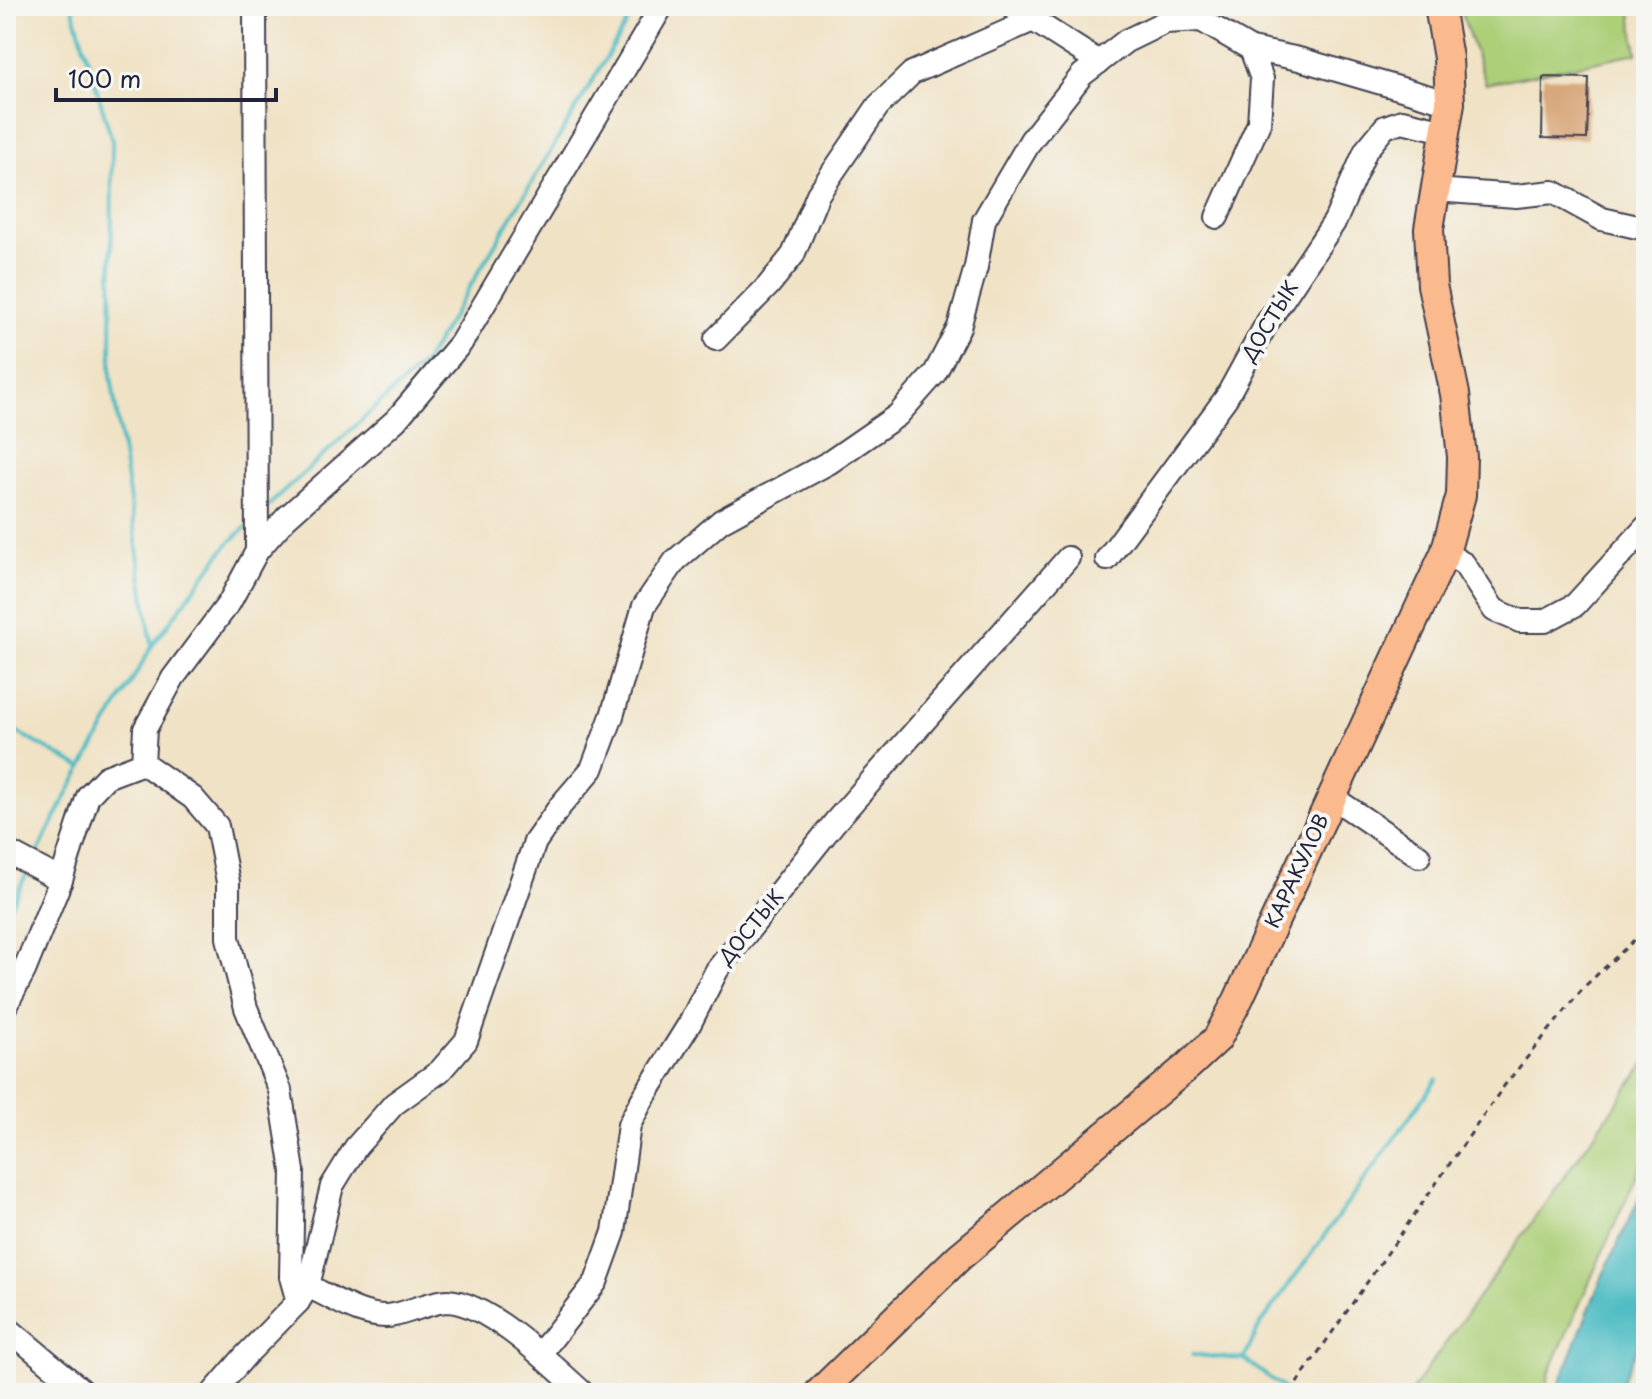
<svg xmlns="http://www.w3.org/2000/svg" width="1652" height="1399" font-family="'Playpen Sans',sans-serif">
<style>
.green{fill:#accf78;stroke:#67785a;stroke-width:2}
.water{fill:#4cbbc2;stroke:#376e7e;stroke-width:2}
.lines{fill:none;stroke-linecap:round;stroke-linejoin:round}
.stream{stroke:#4cbbc2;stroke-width:4}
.building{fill:#d5a171}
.minor-casing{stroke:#413f50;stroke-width:26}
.major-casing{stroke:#413f50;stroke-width:32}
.path{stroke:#413f50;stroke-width:3;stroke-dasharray:6 6;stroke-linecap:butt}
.minor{stroke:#fff;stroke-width:22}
.major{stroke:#fbba8d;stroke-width:28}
.labels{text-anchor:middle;stroke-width:8;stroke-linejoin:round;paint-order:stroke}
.street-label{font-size:20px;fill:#22223b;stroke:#f6f6f2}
</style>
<rect width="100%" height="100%" fill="#f6f6f2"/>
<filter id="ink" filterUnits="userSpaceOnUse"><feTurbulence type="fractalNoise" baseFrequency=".0125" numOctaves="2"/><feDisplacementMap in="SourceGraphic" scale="16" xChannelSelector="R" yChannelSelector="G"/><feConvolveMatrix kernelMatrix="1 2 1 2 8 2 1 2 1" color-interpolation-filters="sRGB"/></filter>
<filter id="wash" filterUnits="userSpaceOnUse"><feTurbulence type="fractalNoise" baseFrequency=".006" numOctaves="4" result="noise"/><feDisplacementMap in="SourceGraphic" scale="32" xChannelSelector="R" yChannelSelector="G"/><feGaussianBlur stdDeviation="1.8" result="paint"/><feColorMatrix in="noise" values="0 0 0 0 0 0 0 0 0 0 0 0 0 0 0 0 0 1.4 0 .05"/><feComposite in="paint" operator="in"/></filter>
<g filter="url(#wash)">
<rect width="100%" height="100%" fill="#f0e2c5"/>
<g class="green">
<path d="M1459,6H1630L1637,53L1486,84Z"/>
<path d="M1646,1062V1154L1549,1373L1546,1393H1410Z"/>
</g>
<path class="water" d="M1646,1184V1329L1617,1393H1556L1601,1279Z"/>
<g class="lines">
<g class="stream">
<path d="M72,6L112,140L111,376L152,646"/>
<path d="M268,506L425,362L637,6"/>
<path d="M6,726L82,768"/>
<path d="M37,854L71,787L152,646L227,545L246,527"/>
<path d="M6,915L26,875"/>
<path d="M1192,1355L1244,1359"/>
<path d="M1290,1393L1244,1359L1260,1325L1437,1079"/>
</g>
</g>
<g id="blocks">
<path class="building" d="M1543,77L1589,78L1587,139L1542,138Z"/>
</g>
</g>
<g filter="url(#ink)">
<use href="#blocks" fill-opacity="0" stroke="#413f50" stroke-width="2"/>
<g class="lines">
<defs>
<g id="minor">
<path d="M255,6L257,551"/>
<path d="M1011,6L1099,62"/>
<path d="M1207,6L1201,20L1251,49L1299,59L1450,103"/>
<path d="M1435,190L1516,196L1553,192L1602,219L1646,229"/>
<path d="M1217,217L1259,123L1262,79L1251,49"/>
<path d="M716,339L768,286L793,255L818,194L878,106L912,73L1033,20"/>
<path d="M1445,553L1464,564L1494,610L1520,621H1545L1575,605L1646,527"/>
<path d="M1107,559L1226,398L1267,323L1335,221L1366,150L1385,127L1402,121L1445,131"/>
<path d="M143,763L193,798L217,826L228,882V938L246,1008L280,1090L293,1171L291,1277L298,1302"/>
<path d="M1332,797L1419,856"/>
<path d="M6,851L61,880"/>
<path d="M6,1005L24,971L61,880L88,796L106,777L143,763L145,729L173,678L229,603L257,551L286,518L396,420L461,343L662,6"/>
<path d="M308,1286C331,1297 367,1321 394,1315C409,1312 434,1301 447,1301C488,1302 553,1366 583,1393"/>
<path d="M6,1327L85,1393"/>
<path d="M540,1354L596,1282L614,1232L629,1125L642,1100L690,1023L717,970L835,822L1068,558"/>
<path d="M213,1393L245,1356L298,1302L308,1286L332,1186L356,1147L394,1104L440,1071L466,1041L535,842L561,805L592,769L612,716L644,606L675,561L721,521L830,462L898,415L935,373L959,327L976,267L984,220L1031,140L1082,75L1126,41L1165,22L1201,20"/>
</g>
<path id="major" d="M819,1393L959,1257L1188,1066L1217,1039L1238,1000L1445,553L1461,495L1462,457L1455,394L1432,285L1429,229L1450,103L1448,58L1439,6"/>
</defs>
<use href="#minor" class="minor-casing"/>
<use href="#major" class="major-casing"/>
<path class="path" d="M1290,1393L1504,1086L1585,986L1646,929"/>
<use href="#minor" class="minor"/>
<use href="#major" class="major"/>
</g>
</g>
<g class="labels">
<g class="street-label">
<text transform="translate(1270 321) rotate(-59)" y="7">ДОСТЫК</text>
<text transform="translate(1297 871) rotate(-65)" y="7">КАРАКУЛОВ</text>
<text transform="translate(751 927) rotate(-51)" y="7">ДОСТЫК</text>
</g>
</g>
<rect width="1652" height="1399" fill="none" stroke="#f6f6f2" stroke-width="32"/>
<path d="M56 88v12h220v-12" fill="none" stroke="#22223b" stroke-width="4"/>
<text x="68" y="88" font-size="24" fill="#22223b" stroke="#f6f6f2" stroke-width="6" paint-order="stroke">100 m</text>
</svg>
